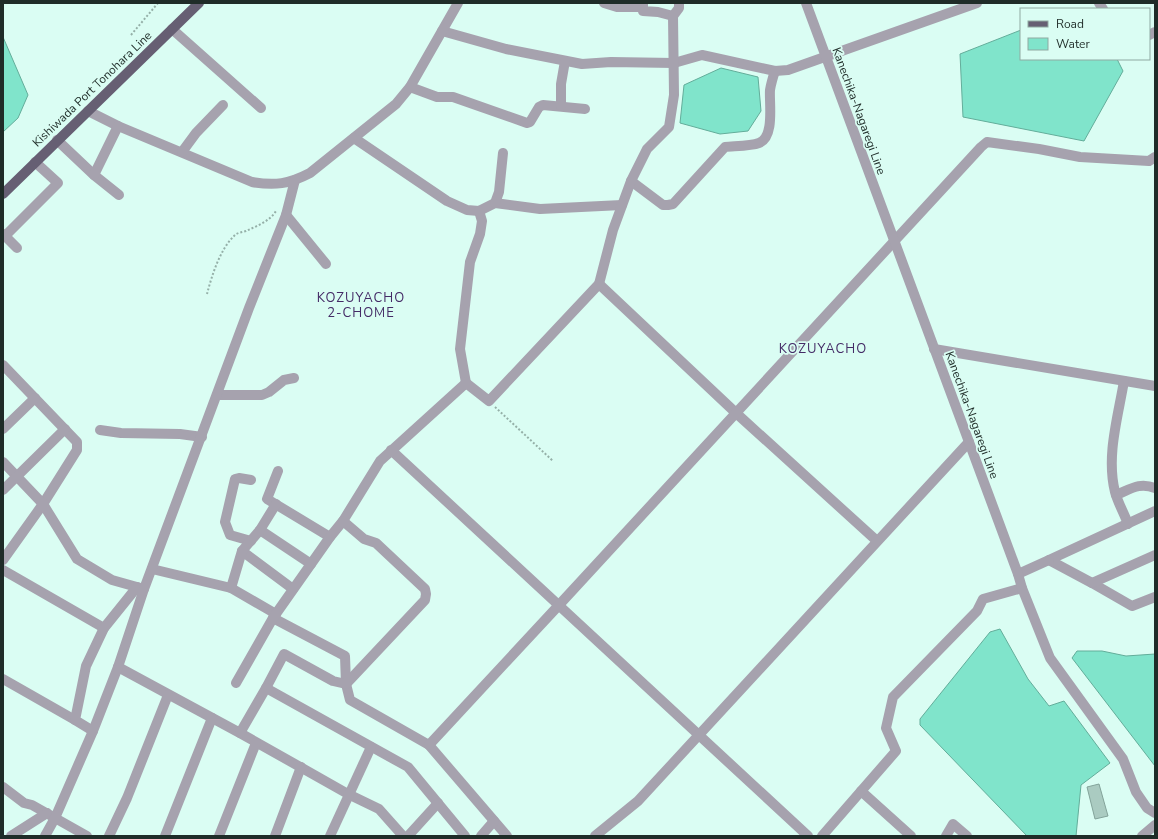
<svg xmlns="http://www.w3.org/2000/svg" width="1158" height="839" font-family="'Nunito Sans',sans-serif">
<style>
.water{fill:#80e4cb;stroke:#63ad9a}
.building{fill:#aacbc1;stroke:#83a39a}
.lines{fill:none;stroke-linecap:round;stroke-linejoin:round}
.path{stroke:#95b0a8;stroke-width:2;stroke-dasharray:2 2;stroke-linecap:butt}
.minor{stroke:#a6a2ae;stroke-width:10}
.tertiary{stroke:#a6a2ae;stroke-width:10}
.primary{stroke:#665f73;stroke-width:10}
.labels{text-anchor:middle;stroke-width:3.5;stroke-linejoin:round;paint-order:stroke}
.street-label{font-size:12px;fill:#1f2c28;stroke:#dafdf3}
.neighbourhood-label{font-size:13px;letter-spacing:1px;fill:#442b66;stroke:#dafdf3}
</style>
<rect width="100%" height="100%" fill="#dafdf3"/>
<g class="water">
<path d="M1021,30V59H1117L1123,71L1084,141L963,117L960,54Z"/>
<path d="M3,37L28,95L18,118L3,132Z"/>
<path d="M721,68L758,77L761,111L748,131L720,134L680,123L684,85Z"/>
<path d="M1000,629L1028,679L1049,706L1064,701L1110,763L1081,785L1076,836H1027L920,725V719L990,632Z"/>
<path d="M1077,651H1102L1126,656L1155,654V766L1072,658Z"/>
</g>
<path class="building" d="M1099,784L1108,816L1095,819L1087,787Z"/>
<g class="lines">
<g class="path">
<path d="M131,35L158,3"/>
<path d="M207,294C212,275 220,249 235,235C237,233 242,232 246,231C257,226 270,221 276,211"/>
<path d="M495,407L553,461"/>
</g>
<g class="minor">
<path d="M604,3L617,7H643"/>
<path d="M643,3V11L658,12L673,16"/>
<path d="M1099,3L1103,9"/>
<path d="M172,29L261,108"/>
<path d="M442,31L506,49L582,64L611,62L674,63L702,55L775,71L788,70L977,3"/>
<path d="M1149,35L1155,32"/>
<path d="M410,87L437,97H453L527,123L530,122L539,107L543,105L585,109"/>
<path d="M561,106V84L565,61"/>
<path d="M88,111L118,126L252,182C275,186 289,184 310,173L396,104L410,87L458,3"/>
<path d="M354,138L447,201L467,210L479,211L495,203L540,209L622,205"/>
<path d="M57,140L94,175L119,195"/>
<path d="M182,152L196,133L223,105"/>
<path d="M94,175L118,126"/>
<path d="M631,181L663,205H668L673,204L725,147C735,146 751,146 759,143C775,137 769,103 770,90C771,84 773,77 775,71"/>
<path d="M495,203L499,192L503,153"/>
<path d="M286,215L326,264"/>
<path d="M3,234L17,248"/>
<path d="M5,236L58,183L35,162"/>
<path d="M599,284L736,413L877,541"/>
<path d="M934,349L1155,386"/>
<path d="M3,365L77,442V450L43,504L3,560"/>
<path d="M1124,381C1118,417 1106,456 1115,492C1118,503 1124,513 1128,524"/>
<path d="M466,383L460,349L470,262L480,234L482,221L479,211"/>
<path d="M217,395H262L269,392L284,380L294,378"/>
<path d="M3,429L35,398"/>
<path d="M100,430L121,433L180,434L202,437"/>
<path d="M391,450L808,836"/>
<path d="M3,462L43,504L77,559L112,580L144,589"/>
<path d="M278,471L267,499L330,537"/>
<path d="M251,480L239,478L235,479L225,522L230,535L251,541"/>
<path d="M3,490L65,429"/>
<path d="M1116,495C1131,489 1139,482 1155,488"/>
<path d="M1155,511L1049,560L1092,583L1132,606L1155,597"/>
<path d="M260,530L311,564"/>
<path d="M242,551L293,589"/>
<path d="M152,569L231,588L276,614"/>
<path d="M3,570L104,628"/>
<path d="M1018,574L1049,560"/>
<path d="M1092,583L1155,555"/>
<path d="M231,588L242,551L260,530L276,504"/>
<path d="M273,618L345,656L346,684L350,700L429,745L507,836"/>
<path d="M118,667L240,733L348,794L379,809L403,836"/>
<path d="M3,679L75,720"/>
<path d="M236,683L273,618L330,537L343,521L380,461L466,383L489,401L599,284L613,230L631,181L647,149L669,127L674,95L673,16L679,8V3"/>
<path d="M266,688L284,654L333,681L346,684L425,600L426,594L425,589L376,543L364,539L343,521"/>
<path d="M93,731L75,720L86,666L104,628L137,587"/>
<path d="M240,733L266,688L408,767L465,836"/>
<path d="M429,745L559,605L981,147L987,142L1039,149L1080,157L1149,161L1155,157"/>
<path d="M3,787L24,803L32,805L87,836"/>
<path d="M861,791L911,836"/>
<path d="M11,836L47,813"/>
<path d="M45,836L55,818L93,731L118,667L144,589L249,308L286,215L295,180"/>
<path d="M109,836L127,798L168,695"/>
<path d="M165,836L212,718"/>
<path d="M219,836L256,743"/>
<path d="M275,836L301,767"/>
<path d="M330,836L371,747"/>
<path d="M408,836L438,803"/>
<path d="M481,836L494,821"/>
<path d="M595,836L638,801L969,442"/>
<path d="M822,836L896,751L886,728L893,697L977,611L983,599L1022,588"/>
<path d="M946,836L953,824L967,836"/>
</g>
<g class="tertiary">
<path d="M806,3L1018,574L1022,588L1050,658L1123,759L1136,792L1147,808L1155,813"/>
<path d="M1142,836L1155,825"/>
</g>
<path class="primary" d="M3,194L199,3"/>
</g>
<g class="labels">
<g class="street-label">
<text transform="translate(92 89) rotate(-44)" y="4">Kishiwada Port Tonohara Line</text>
<text transform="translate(859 111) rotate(70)" y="4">Kanechika-Nagaregi Line</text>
<text transform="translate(972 415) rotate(70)" y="4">Kanechika-Nagaregi Line</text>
</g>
<g class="neighbourhood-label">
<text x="361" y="302">KOZUYACHO<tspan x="361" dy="15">2-CHOME</tspan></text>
<text x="823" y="353">KOZUYACHO</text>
</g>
</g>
<rect width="1158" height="839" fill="none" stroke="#1f2c28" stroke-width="8"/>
<rect x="1020" y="8" width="130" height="52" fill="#dafdf3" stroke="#8fa9a2"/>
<rect x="1028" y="21" width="20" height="6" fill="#665f73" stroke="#8fa9a2"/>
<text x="1056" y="28" font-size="12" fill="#1f2c28">Road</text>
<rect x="1028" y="38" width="20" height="12" fill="#80e4cb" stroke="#8fa9a2"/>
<text x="1056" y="48" font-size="12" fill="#1f2c28">Water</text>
</svg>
